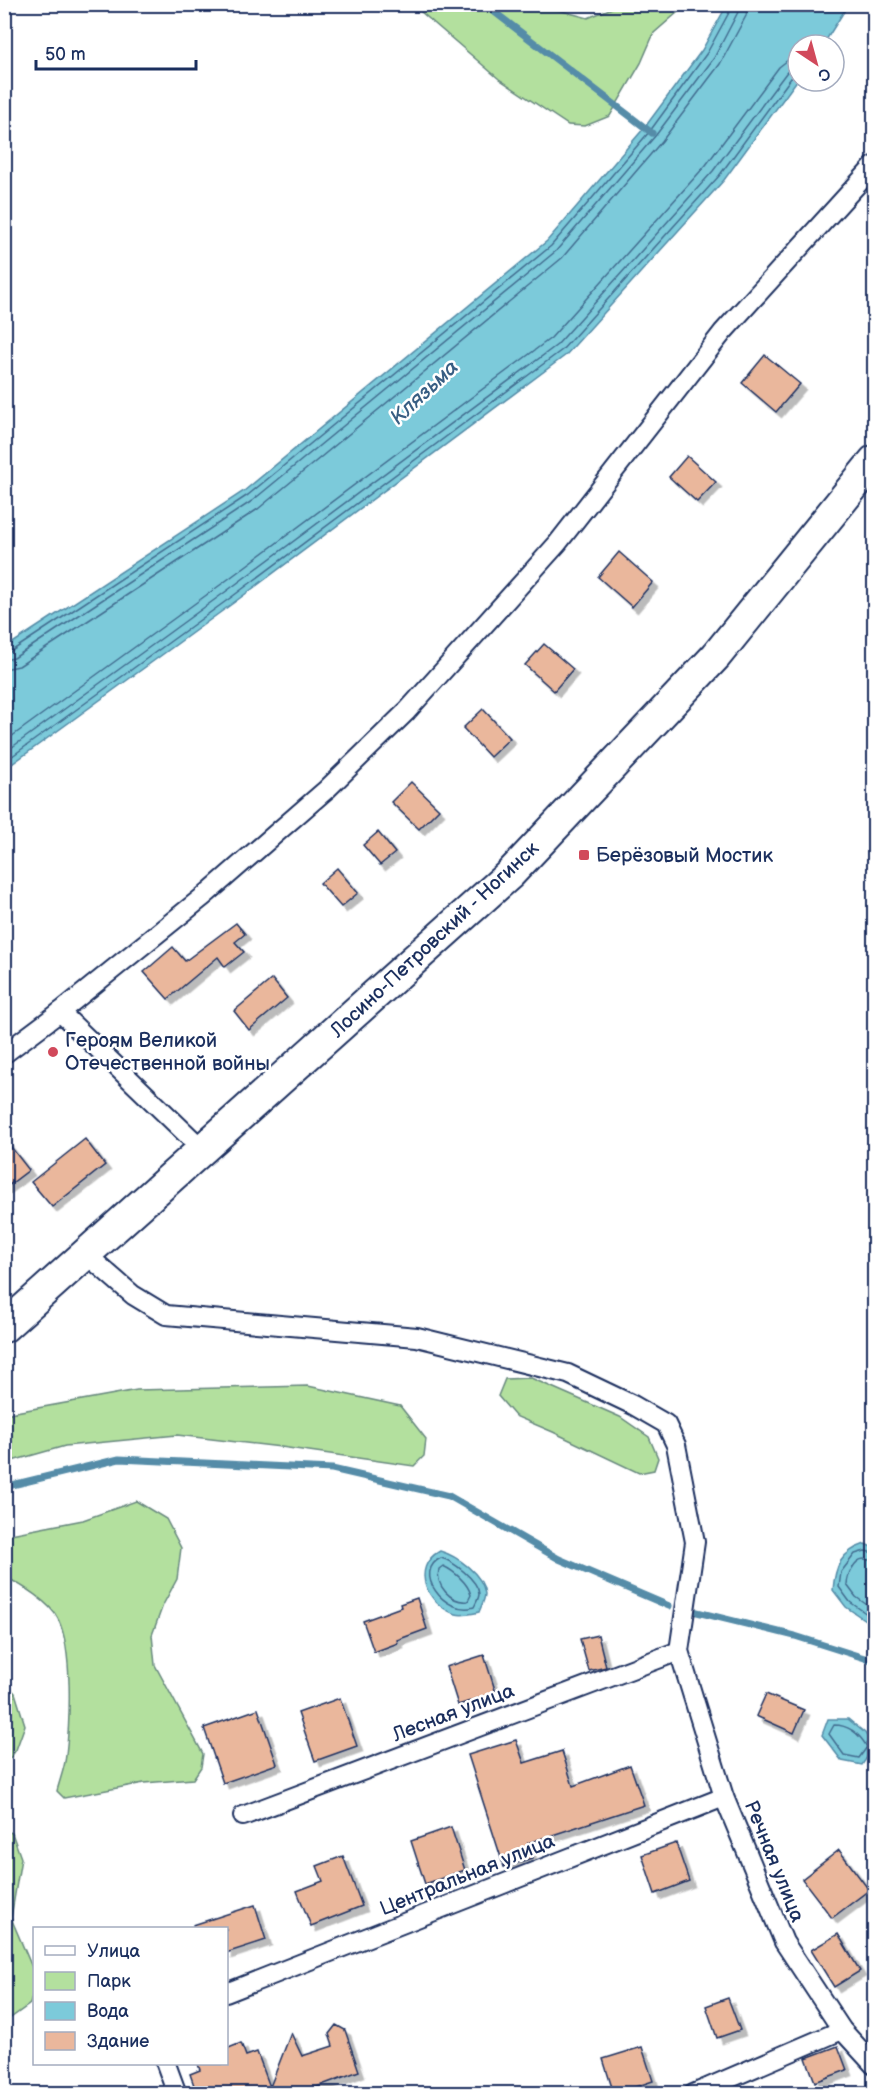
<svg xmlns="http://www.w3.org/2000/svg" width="879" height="2098" font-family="'Balsamiq Sans',sans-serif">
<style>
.green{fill:#b3e09e;stroke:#67887e;stroke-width:1.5}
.water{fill:#7ccada;stroke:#558ca8;stroke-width:1.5}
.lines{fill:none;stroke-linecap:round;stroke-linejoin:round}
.shore{stroke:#426d90;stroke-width:1.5}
.stream{stroke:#558ca8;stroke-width:7}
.building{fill:#eab79c;stroke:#1b2f5e;stroke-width:1.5;filter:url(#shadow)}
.minor-casing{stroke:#1b2f5e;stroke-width:22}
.trunk-casing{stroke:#1b2f5e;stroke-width:34}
.minor{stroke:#fff;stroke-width:18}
.trunk{stroke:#fff;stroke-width:30}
.poi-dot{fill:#d1495b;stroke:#fff;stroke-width:2}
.labels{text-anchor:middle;stroke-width:5;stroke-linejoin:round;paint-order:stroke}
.poi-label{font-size:20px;fill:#1b2f5e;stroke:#fff;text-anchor:start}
.street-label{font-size:20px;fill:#1b2f5e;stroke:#fff}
.water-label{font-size:21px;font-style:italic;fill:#385e83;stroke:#fff}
</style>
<defs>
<filter id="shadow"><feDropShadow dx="5.5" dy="5.5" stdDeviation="0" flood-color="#0004"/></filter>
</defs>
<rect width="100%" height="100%" fill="#fff"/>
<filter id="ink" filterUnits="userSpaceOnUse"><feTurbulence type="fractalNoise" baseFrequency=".0167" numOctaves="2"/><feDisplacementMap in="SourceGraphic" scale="12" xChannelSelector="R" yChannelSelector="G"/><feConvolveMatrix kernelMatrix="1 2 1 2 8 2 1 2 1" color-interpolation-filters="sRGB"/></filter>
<g filter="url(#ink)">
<g class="green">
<path d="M413,5H547L551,8L588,18L619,5H686L654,33L641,63L610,116L585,126L568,125L499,79Z"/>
<path d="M531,1378L620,1417L649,1437L658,1458L654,1470L639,1473L553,1432L515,1416L498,1396L505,1379Z"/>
<path d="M308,1386L400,1406L426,1439L424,1456L414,1466L281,1447L177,1435L65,1446L5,1463V1414L137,1390Z"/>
<path d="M136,1501L166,1519L181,1548L177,1579L163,1605L152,1635L155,1665L203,1754L201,1767L193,1779L144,1783L64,1798L57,1791C60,1779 65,1767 66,1755C70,1721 73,1649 58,1619C51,1603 20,1584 5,1577V1540L11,1534L83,1520Z"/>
<path d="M5,1683L15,1693L25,1725L16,1750L5,1765Z"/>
<path d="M4,1830L12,1833L21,1858L11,1918L34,1972V1989L30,2004L5,2022Z"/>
</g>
<g class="water">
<path d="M727,5H848L823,45H798V79L724,180L566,355L236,601L5,769V648L244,491L547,241L645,127L702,50Z"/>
<path d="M865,1544L874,1548V1626L846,1607L833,1590C835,1566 841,1552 865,1544Z"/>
<path d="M440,1551C457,1556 483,1574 485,1594C485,1599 481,1607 479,1612C471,1614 463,1616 456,1614C428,1606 409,1568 440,1551Z"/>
<path d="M828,1719H848L865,1733L874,1747L862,1765L842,1761L822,1735Z"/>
</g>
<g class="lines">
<g class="shore">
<path d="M4,653L10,652L248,495L551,246L650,131L707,53L731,9L732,4"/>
<path d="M4,660L14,658L252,501L556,251L656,135L714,58L738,12L739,4"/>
<path d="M4,669L19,666L258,509L562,258L662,141L720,64L746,16L748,4"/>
<path d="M4,742L223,583L551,338L706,165L779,67L788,60L798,58"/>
<path d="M4,753L228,590L557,345L713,171L786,73L791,68L798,67"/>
<path d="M4,762L233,596L562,350L719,176L791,78L798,75"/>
<path d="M874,1553L865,1551L855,1554L841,1572L839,1587L850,1602L874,1619"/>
<path d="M441,1558C453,1561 478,1580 479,1594C479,1598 476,1603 474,1607C444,1616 412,1571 441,1558Z"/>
<path d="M874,1561C871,1561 867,1559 864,1559C854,1559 847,1577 847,1585L856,1597L874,1610"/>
<path d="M443,1566C454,1571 468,1583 471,1595L468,1601C451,1603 435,1586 439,1569Z"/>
<path d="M834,1725C849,1725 859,1733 867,1747L859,1758L844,1755L829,1734Z"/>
</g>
<g class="stream">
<path d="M484,4L652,133"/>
<path d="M4,1487L119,1459L332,1469L449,1496L559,1559L669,1606"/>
<path d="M693,1611L795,1636L874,1661"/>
</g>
</g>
<g class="building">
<path d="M765,355L800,384L776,412L742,383Z"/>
<path d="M687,456L716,482L697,502L669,477Z"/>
<path d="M619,552L653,582L632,607L598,577Z"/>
<path d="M544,644L573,669L554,691L525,665Z"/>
<path d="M483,709L510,738L490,757L463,728Z"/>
<path d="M411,782L439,809L419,829L391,802Z"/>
<path d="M378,832L395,853L380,865L363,845Z"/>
<path d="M337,868L358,893L341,907L320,883Z"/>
<path d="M236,923L245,934L235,942L244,952L225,967L218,957L168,999L144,972L173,947L185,961Z"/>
<path d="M272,979L287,998L249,1030L234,1011Z"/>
<path d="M4,1138L29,1170L4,1189Z"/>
<path d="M85,1139L105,1165L52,1207L31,1182Z"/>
<path d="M417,1598L427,1629L397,1640L398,1643L374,1652L363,1621L401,1607L400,1604Z"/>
<path d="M598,1635L606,1667L589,1671L580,1639Z"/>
<path d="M484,1655L496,1693L458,1705L446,1667Z"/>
<path d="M766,1694L804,1710L794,1733L756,1716Z"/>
<path d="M340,1698L357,1746L315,1761L298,1713Z"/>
<path d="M258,1709L277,1764L223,1783L204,1728Z"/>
<path d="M516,1740L524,1763L562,1751L573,1786L630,1765L644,1805L528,1843L532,1858L504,1867L468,1755Z"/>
<path d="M451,1827L465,1870L425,1884L411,1841Z"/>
<path d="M676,1843L689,1881L655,1894L642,1855Z"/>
<path d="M839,1850L869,1890L832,1918L802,1879Z"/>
<path d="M343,1856L362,1906L311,1926L297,1891L323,1881L317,1866Z"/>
<path d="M255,1905L266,1940L226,1953V1929H194L193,1925Z"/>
<path d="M838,1934L860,1971L834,1987L811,1950Z"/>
<path d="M728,1998L740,2030L717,2038L706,2006Z"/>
<path d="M336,2025L345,2030L359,2071L298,2094H197L190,2074L200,2070L198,2064H226V2049L241,2043L246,2056L257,2052L270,2087L291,2033L302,2056L333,2046L329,2034Z"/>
<path d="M838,2046L847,2070L815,2082L806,2058Z"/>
<path d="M642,2047L653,2081L614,2094L603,2059Z"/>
</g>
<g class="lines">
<defs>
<g id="minor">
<path d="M4,1054L60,1012"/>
<path d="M202,1149L60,1012L204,896L327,789L407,711L557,544L723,332L874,166"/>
<path d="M87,1255L133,1295L166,1315L417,1337L568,1374L633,1405L666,1424L676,1445L695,1542L679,1651L724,1797L784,1942L842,2030L874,2065"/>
<path d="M243,1816L679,1651"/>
<path d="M226,1993L724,1797"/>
<path d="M166,2064L177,2094"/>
<path d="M693,2094L842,2030"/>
</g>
<path id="trunk" d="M4,1327L510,874L716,656L874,461"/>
</defs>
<use href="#minor" class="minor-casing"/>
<use href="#trunk" class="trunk-casing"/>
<use href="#minor" class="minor"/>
<use href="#trunk" class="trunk"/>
</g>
</g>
<g class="poi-dot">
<rect x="578" y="849" width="12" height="12" rx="3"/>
<circle cx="53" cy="1052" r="6"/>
</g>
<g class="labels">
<g class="poi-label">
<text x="596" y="862">Берёзовый Мостик</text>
<text x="65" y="1047">Героям Великой<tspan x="65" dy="23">Отечественной войны</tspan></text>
</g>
<g class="street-label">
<text transform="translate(434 939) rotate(-43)" y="7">Лосино-Петровский - Ногинск</text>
<text transform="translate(453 1712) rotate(-21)" y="7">Лесная улица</text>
<text transform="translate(775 1861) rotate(68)" y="7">Речная улица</text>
<text transform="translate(467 1874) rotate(-22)" y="7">Центральная улица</text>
</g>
<g class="water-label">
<text transform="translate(424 392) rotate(-43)" y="7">Клязьма</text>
</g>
</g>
<rect width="879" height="2098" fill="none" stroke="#fff" stroke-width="24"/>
<rect x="12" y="12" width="855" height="2074" fill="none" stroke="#1b2f5e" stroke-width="2" filter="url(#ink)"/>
<rect x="33" y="1927" width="195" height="138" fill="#ffffff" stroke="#a4acbf" stroke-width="1.5"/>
<rect x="45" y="1946" width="30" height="9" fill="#ffffff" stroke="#a4acbf" stroke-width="1.5"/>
<text x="87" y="1957" font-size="18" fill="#1b2f5e">Улица</text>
<rect x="45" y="1972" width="30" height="18" fill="#b3e09e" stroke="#a4acbf" stroke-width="1.5"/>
<text x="87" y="1987" font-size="18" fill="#1b2f5e">Парк</text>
<rect x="45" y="2002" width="30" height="18" fill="#7ccada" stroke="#a4acbf" stroke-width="1.5"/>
<text x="87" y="2017" font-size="18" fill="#1b2f5e">Вода</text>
<rect x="45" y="2032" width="30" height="18" fill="#eab79c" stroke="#a4acbf" stroke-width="1.5"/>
<text x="87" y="2047" font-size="18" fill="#1b2f5e">Здание</text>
<g transform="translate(816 63) rotate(144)"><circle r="28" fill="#ffffff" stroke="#a4acbf" stroke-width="1.5"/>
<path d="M0-4.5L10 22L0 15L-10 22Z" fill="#d1495b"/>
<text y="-9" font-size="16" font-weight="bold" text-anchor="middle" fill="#1b2f5e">С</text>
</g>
<path d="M36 60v9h160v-9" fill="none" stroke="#1b2f5e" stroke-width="3"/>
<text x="45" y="60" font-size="18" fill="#1b2f5e" stroke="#ffffff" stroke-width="4.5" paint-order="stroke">50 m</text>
</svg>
